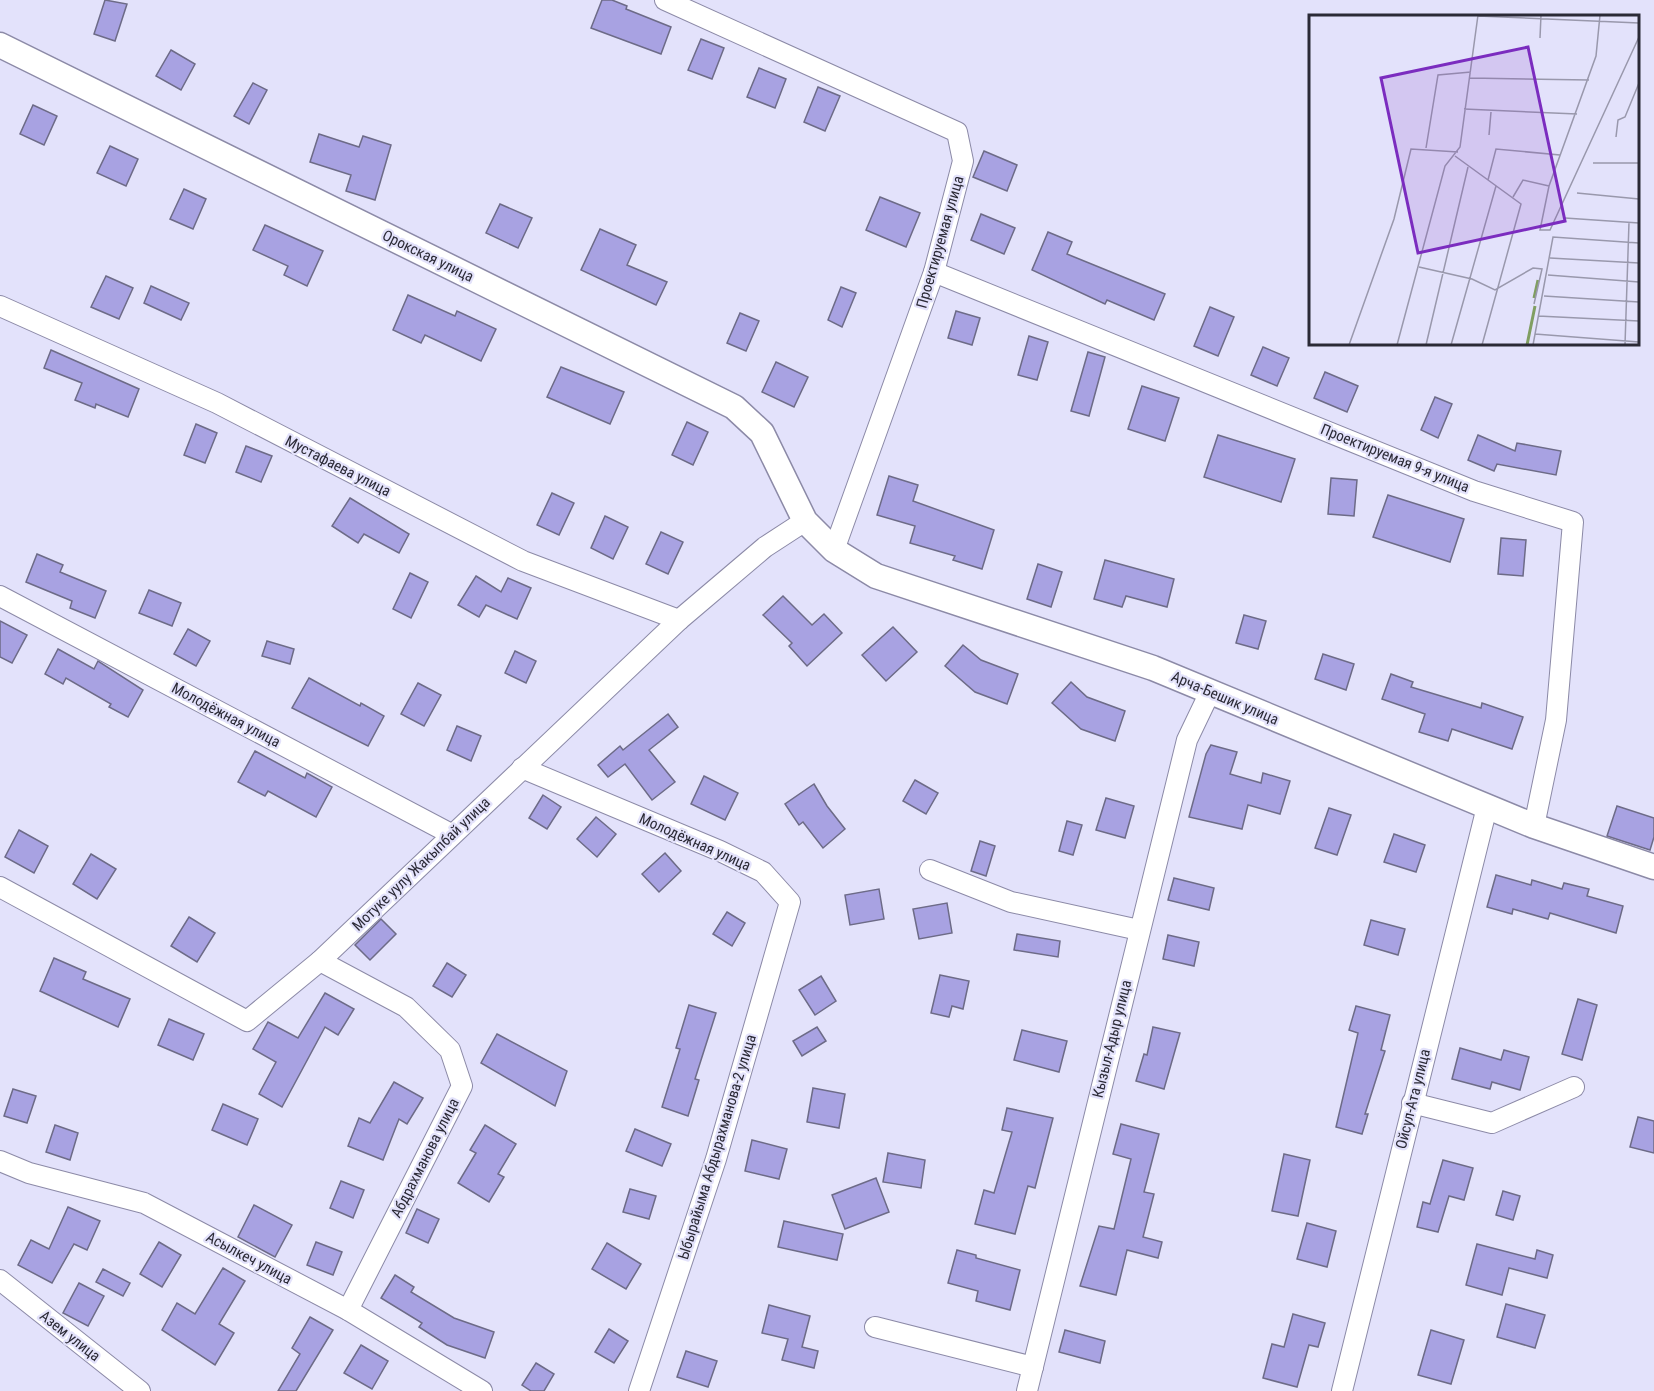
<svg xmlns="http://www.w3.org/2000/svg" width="1654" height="1391" font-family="'Roboto Condensed',sans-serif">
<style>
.building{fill:#a8a2e2;stroke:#6d6b87;stroke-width:1.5}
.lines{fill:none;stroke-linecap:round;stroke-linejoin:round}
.minor-casing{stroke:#8c8aa7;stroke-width:22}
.tertiary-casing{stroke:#8c8aa7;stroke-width:27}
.minor{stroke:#fff;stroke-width:20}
.tertiary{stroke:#fff;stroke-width:24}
.labels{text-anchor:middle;stroke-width:4.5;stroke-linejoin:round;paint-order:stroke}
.street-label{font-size:15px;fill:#2b2a36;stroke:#e3e2fb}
.inset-river{fill:none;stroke:#809e61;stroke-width:3}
.inset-road{fill:none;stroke:#9998ac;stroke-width:1.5}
.view{fill:#7b2cbf;fill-opacity:0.15;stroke:#7b2cbf;stroke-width:3}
.inset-edge{fill:none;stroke:#2b2a36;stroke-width:3}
</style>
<rect width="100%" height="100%" fill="#e3e2fb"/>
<g class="building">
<path d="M105,0L127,4L115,41L94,34Z"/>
<path d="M602,0H612L627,6L626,9L671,27L661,54L591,28Z"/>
<path d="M701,39L724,48L712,79L688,70Z"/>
<path d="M171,50L195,64L181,90L156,76Z"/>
<path d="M759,68L786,79L775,108L747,97Z"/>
<path d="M253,83L267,90L249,124L234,116Z"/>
<path d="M818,87L840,96L825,131L804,122Z"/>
<path d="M33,105L57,116L44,145L20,134Z"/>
<path d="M319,134L359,147L363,136L391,145L375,200L346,191L351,175L310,162Z"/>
<path d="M110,146L138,159L126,186L97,173Z"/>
<path d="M984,151L1017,165L1007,191L973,177Z"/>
<path d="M184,189L206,199L193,229L170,219Z"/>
<path d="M880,197L920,213L906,247L866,230Z"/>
<path d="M500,204L532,218L518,248L486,233Z"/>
<path d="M981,214L1015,228L1004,254L971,240Z"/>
<path d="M265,225L323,251L307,286L284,275L288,266L253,250Z"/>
<path d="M600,229L636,245L627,265L667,282L656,305L581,270Z"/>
<path d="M1048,232L1072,242L1067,254L1165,294L1154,320L1107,300L1105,304L1032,270Z"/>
<path d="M106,276L133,288L119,319L91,307Z"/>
<path d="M151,286L189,303L181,320L144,303Z"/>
<path d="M841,287L856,293L842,327L828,320Z"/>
<path d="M408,295L455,316L457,311L496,329L481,361L425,335L421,343L393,330Z"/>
<path d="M1210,307L1234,317L1218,356L1194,346Z"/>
<path d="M956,311L980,318L972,345L948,338Z"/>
<path d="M740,313L759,321L746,351L727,343Z"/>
<path d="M1029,336L1048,342L1037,380L1018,375Z"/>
<path d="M1263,347L1289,358L1277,386L1251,375Z"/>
<path d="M51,350L139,389L128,417L96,404L95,408L75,400L82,383L44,368Z"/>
<path d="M1088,352L1105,357L1089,416L1071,411Z"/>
<path d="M776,362L808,377L794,407L762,392Z"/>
<path d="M561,367L624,392L610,424L547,397Z"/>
<path d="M1325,372L1358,386L1347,412L1314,398Z"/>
<path d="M1142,386L1179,398L1165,441L1128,429Z"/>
<path d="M1435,397L1452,404L1438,438L1421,430Z"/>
<path d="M687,422L708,432L693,465L672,455Z"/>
<path d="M196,424L217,433L205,463L184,455Z"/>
<path d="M1218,435L1295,459L1281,502L1204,477Z"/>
<path d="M1478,435L1515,451L1517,443L1561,451L1556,475L1497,464L1494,471L1468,460Z"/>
<path d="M246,446L272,456L261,482L236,472Z"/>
<path d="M889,476L918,485L913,501L994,530L982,569L953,560L955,556L910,543L915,526L877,515Z"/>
<path d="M1331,478L1357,480L1354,516L1328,514Z"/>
<path d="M552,493L574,503L559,535L537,525Z"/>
<path d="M1388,495L1464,519L1450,562L1373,537Z"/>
<path d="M350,498L409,534L399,553L364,534L358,543L332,526Z"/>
<path d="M605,516L628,527L613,559L591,548Z"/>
<path d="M661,532L683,542L668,574L646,564Z"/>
<path d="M1501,538L1526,540L1523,576L1498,574Z"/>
<path d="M37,554L63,565L60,572L106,591L95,618L70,608L72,601L26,582Z"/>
<path d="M1105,560L1174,579L1167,607L1126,596L1122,607L1094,599Z"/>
<path d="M1038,564L1062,572L1051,607L1027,599Z"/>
<path d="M410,573L428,582L411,618L393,609Z"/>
<path d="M476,576L501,592L508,578L531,588L517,619L486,605L479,617L458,605Z"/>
<path d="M149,590L181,603L172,626L139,613Z"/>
<path d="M783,596L812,625L824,614L842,633L807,666L789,646L792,643L763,615Z"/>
<path d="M1244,615L1266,621L1258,649L1236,643Z"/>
<path d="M0,621L27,635L12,663L0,657Z"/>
<path d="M893,627L917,652L886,681L862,655Z"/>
<path d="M188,629L210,641L196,666L174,654Z"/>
<path d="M267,641L294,649L290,664L262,656Z"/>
<path d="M963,645L981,660L1018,674L1007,704L975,692L945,666Z"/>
<path d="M58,649L94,669L98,661L143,690L128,717L109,707L111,704L66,678L63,684L45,674Z"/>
<path d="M515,651L536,661L526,683L505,673Z"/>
<path d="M1323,654L1354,664L1346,690L1315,679Z"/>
<path d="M1391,674L1413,682L1411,687L1481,708L1482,703L1523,717L1512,749L1452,729L1448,741L1419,732L1425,714L1382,699Z"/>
<path d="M309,678L360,706L361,703L384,716L368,746L292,708Z"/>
<path d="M1071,682L1087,697L1125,711L1115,741L1081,729L1052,703Z"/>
<path d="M418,683L441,695L424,726L401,714Z"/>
<path d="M668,714L678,727L649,750L675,782L652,800L625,764L608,777L598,765L620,746L623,750Z"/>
<path d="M457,726L481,736L471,761L447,750Z"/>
<path d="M1211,745L1237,752L1230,774L1261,783L1263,773L1290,781L1280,814L1248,805L1242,829L1189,817L1206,754Z"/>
<path d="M255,751L305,778L307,773L332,787L316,817L268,791L265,796L238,782Z"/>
<path d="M704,776L738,793L725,820L691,804Z"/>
<path d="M915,780L938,793L926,814L903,801Z"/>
<path d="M814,784L827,806L845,829L823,848L803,822L799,825L785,804Z"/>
<path d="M543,795L561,807L547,829L529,818Z"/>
<path d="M1106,798L1134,806L1125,838L1096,830Z"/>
<path d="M1617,806L1654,818V837L1650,850L1607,836Z"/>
<path d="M1329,808L1351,815L1337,855L1315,848Z"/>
<path d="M596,817L616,834L597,857L577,839Z"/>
<path d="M1067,821L1082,825L1073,855L1059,851Z"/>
<path d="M19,830L48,846L34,873L5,857Z"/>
<path d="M1394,834L1425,845L1416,872L1384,862Z"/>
<path d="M980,841L995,846L986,876L971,871Z"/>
<path d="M665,853L681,871L659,892L642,874Z"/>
<path d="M91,854L116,869L97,899L73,884Z"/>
<path d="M1496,875L1531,885L1532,880L1562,889L1564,883L1589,889L1587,896L1623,906L1616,933L1550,913L1548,919L1513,909L1512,914L1487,907Z"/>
<path d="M1174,878L1214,888L1209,910L1168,900Z"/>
<path d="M879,889L884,919L850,925L845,895Z"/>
<path d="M947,903L952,933L919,939L913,909Z"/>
<path d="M727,912L745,923L732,946L713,934Z"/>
<path d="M189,917L215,933L197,962L171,946Z"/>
<path d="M381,919L396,934L370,960L355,945Z"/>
<path d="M1371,920L1405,929L1398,955L1364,945Z"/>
<path d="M1017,934L1060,941L1058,957L1014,950Z"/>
<path d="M1168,935L1199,942L1194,966L1163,959Z"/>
<path d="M54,958L86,972L83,979L130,999L118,1027L40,991Z"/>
<path d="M447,963L466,975L452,997L433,986Z"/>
<path d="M940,975L969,981L963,1009L952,1006L949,1017L931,1013Z"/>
<path d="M821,976L836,1001L815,1015L799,990Z"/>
<path d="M325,993L354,1009L338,1035L325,1027L282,1107L259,1094L276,1062L253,1049L268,1022L298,1038Z"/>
<path d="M1578,999L1597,1005L1582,1060L1562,1054Z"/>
<path d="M689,1005L716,1013L695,1079L699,1080L688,1116L662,1107L680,1049L676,1048Z"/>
<path d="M1356,1006L1390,1015L1381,1050L1385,1051L1365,1114H1368L1362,1134L1336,1127L1358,1033L1349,1030Z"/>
<path d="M169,1019L204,1034L193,1060L158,1045Z"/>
<path d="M817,1027L826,1041L802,1056L793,1041Z"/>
<path d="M1153,1027L1180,1033L1164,1089L1136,1081L1144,1054L1147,1055Z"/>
<path d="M1022,1030L1067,1041L1059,1072L1014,1060Z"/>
<path d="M497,1034L567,1071L555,1106L481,1063Z"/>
<path d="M1460,1048L1501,1060L1504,1050L1529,1057L1520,1090L1492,1082L1490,1089L1452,1079Z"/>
<path d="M394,1082L423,1098L407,1124L399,1119L383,1160L348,1146L359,1118L370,1123Z"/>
<path d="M813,1088L845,1094L839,1128L807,1122Z"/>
<path d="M13,1089L36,1096L27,1123L4,1116Z"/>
<path d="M223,1104L258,1119L247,1145L212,1130Z"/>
<path d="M1007,1108L1053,1118L1035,1188L1028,1186L1015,1234L975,1224L984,1190L994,1193L1012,1132L1002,1130Z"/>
<path d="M1638,1117L1654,1121V1153L1630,1147Z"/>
<path d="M1121,1124L1159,1134L1144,1192L1154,1194L1143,1237L1162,1242L1158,1258L1127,1250L1116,1295L1080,1286L1099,1226L1114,1229L1131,1159L1113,1154Z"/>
<path d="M55,1125L78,1133L70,1160L46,1152Z"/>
<path d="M485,1125L516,1144L498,1174L504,1177L489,1202L458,1183L476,1153L470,1150Z"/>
<path d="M635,1129L671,1144L662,1166L626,1151Z"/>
<path d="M752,1140L787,1149L779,1179L745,1171Z"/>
<path d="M888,1153L925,1160L921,1188L883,1182Z"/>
<path d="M1284,1154L1310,1160L1298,1216L1272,1211Z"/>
<path d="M1443,1160L1473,1168L1464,1200L1449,1196L1438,1232L1417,1227L1423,1202L1430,1204Z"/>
<path d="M876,1178L889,1212L845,1229L832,1195Z"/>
<path d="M341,1181L364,1190L353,1218L330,1208Z"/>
<path d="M630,1189L656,1196L649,1219L623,1212Z"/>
<path d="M1503,1191L1520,1196L1513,1220L1496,1215Z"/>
<path d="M254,1205L292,1225L275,1257L238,1237Z"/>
<path d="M68,1207L100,1221L87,1250L74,1244L52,1283L18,1265L31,1240L49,1249Z"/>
<path d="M417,1209L439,1219L428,1243L406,1233Z"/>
<path d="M784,1221L843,1234L837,1260L778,1247Z"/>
<path d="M1307,1223L1336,1231L1327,1267L1297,1259Z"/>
<path d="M159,1242L181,1255L162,1287L140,1274Z"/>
<path d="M316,1242L342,1252L333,1275L307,1265Z"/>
<path d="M607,1243L641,1264L626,1289L592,1269Z"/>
<path d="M1477,1244L1535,1259L1537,1250L1553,1255L1547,1278L1509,1268L1502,1295L1466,1285Z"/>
<path d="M957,1250L976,1255V1258L1020,1270L1010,1310L976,1301L978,1291L948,1283Z"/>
<path d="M223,1268L245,1281L219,1324L234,1333L215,1365L162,1330L177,1303L195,1314Z"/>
<path d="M103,1269L130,1283L123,1296L96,1282Z"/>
<path d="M395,1275L414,1287L411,1292L454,1318L494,1332L485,1358L447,1345L419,1327L422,1323L381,1298Z"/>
<path d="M79,1283L104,1296L88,1326L63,1313Z"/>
<path d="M1506,1304L1545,1315L1535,1348L1497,1337Z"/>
<path d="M769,1305L810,1316L802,1347L818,1351L814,1368L782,1360L788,1339L762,1333Z"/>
<path d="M1293,1314L1325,1323L1318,1347L1309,1345L1297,1387L1263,1378L1272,1344L1284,1347Z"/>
<path d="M310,1317L333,1330L296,1391H278L300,1354L292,1348Z"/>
<path d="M609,1329L628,1341L614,1363L595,1352Z"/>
<path d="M1065,1330L1105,1341L1100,1363L1059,1352Z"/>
<path d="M1431,1330L1464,1340L1451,1384L1418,1375Z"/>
<path d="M361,1345L388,1361L372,1389L344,1373Z"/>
<path d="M686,1351L717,1361L708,1387L677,1377Z"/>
<path d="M536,1363L554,1374L544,1391H531L522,1385Z"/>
</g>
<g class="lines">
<defs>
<g id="minor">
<path d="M665,0L957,132L963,161L934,272L834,550"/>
<path d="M934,272L1474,491L1573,522L1556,720L1534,826"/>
<path d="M0,306L217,403L523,561L679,620"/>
<path d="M0,596L451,834"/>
<path d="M522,768L720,851L763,872L790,902L716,1159L639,1391"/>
<path d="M930,870L1011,902L1139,930"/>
<path d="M0,887L247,1021L320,961L679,620L765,547L805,521"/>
<path d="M320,961L406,1007L450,1050L462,1086L348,1310"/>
<path d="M1412,1103L1492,1123L1574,1087"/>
<path d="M0,1161L29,1173L144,1203L348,1310L482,1391"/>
<path d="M0,1280L140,1391"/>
<path d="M875,1327L1033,1367"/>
<path d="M1027,1391L1187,740L1210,692"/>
<path d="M1342,1391L1487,807"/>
</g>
<path id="tertiary" d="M0,45L734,407L762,433L805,521L834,550L876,576L1153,668L1534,826L1654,867"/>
</defs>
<use href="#minor" class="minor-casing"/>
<use href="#tertiary" class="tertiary-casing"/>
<use href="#minor" class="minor"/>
<use href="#tertiary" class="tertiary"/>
</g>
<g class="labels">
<g class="street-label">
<text transform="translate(940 242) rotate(-74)" y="5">Проектируемая улица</text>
<text transform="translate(428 256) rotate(26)" y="5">Орокская улица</text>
<text transform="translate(1395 458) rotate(22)" y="5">Проектируемая 9-я улица</text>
<text transform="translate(338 466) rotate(27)" y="5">Мустафаева улица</text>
<text transform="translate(1225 698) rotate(23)" y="5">Арча-Бешик улица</text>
<text transform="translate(226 715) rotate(28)" y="5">Молодёжная улица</text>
<text transform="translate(695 842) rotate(24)" y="5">Молодёжная улица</text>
<text transform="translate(421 864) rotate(-44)" y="5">Мотуке уулу Жакыпбай улица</text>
<text transform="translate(1112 1039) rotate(-76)" y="5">Кызыл-Адыр улица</text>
<text transform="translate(1413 1099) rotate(-76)" y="5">Ойсул-Ата улица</text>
<text transform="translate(717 1147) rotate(-73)" y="5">Ыбырайыма Абдырахманова-2 улица</text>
<text transform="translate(425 1158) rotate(-63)" y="5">Абдрахманова улица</text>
<text transform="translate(249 1258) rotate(28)" y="5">Асылкеч улица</text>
<text transform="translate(70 1336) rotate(38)" y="5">Азем улица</text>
</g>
</g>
<g transform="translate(1309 15)">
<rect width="330" height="330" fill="#e3e2fb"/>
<path class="inset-river" d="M225,283L229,265M218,330L226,291"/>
<path class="inset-road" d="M291,0L287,41L240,171L231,215H241L330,22M169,1L330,8M231,23L232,0M161,63L280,65M155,94L268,99M180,120L182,97M307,122L309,105L316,102L330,68M117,133L129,60L162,57M146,141L212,189L173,330M284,148H330M179,165L187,134L251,140M268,178L330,184M204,182L214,165L240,171M256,203L330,208M241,243L330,248M110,252L163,264L186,275L224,253L233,254L225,289M239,260L330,267M235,281L330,287M229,301L330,306M226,319L330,327M40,330L85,204L102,134L149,137M88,330L136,151L151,132L169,0M117,330L159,152M142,330L187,171M224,330L244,222L330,228M316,330L320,207"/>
<path class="view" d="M219,32L256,206L109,238L72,63Z"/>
<rect width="330" height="330" class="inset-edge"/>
</g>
</svg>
